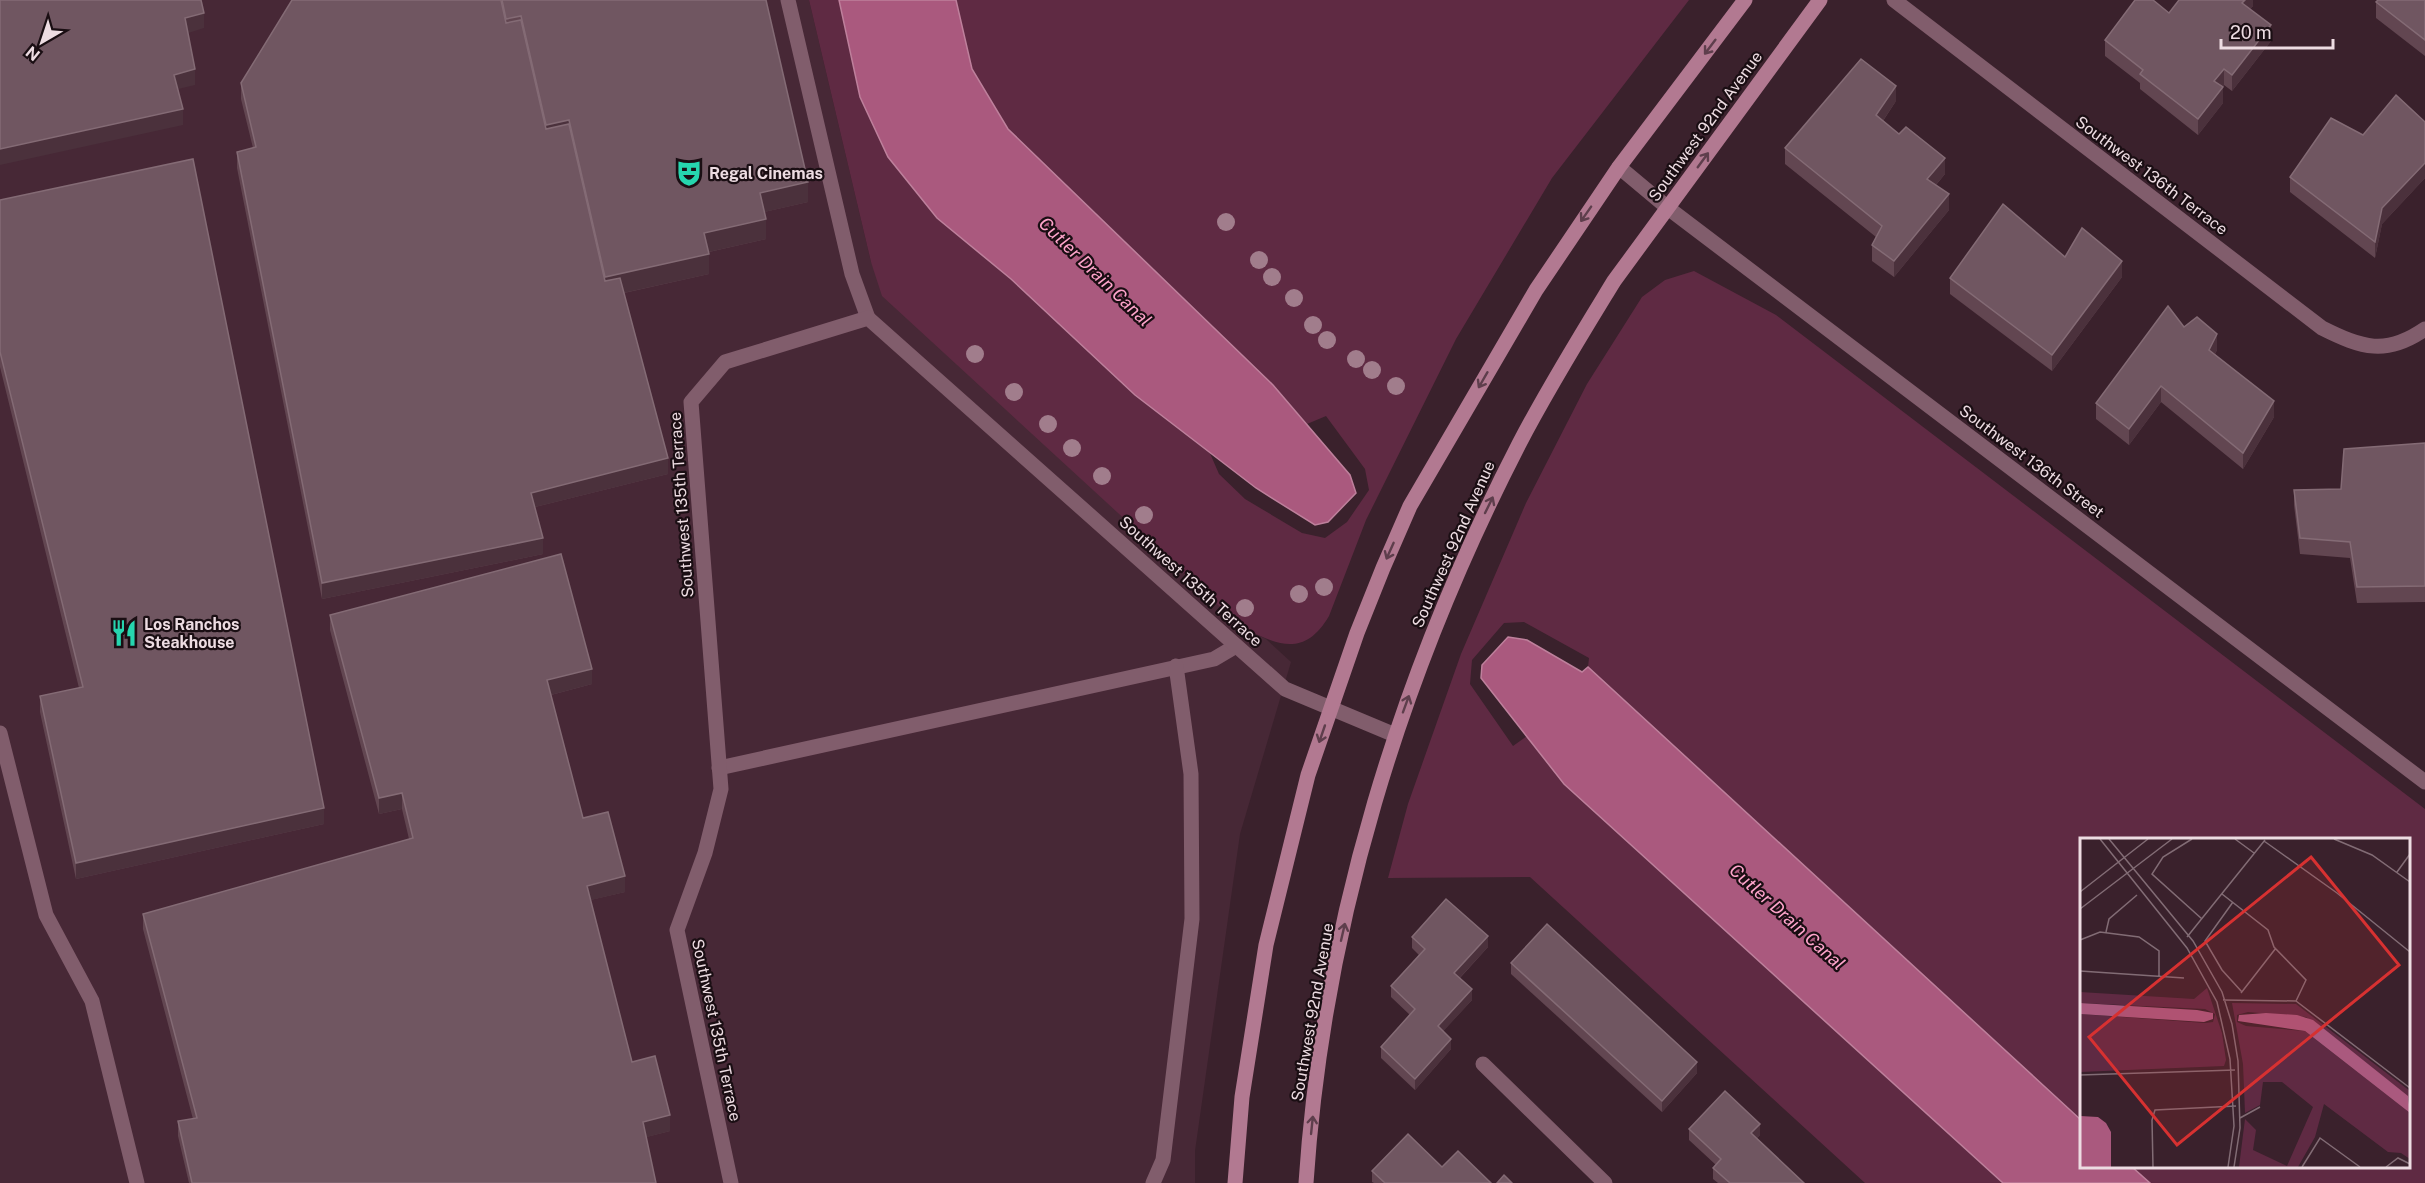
<svg xmlns="http://www.w3.org/2000/svg" width="2425" height="1183" font-family="'Public Sans',sans-serif">
<style>
.built{fill:#472836}
.green{fill:#5f2a43}
.water{fill:#aa597e;stroke:#be809c;stroke-width:1.5}
.lines{fill:none;stroke-linecap:round;stroke-linejoin:round}
.lane{stroke:#815d6c;stroke-width:15}
.street{stroke:#815d6c;stroke-width:15}
.secondary{stroke:#b27991;stroke-width:15}
.tree{fill:#a17d8c}
.wall{fill:#624651}
.shaded-wall{fill:#4b313c}
.building{fill:#705661;stroke:#846b75;stroke-width:1.5}
.oneway{stroke:#5e3e4c}
.labels{text-anchor:middle;stroke-width:4.5;stroke-linejoin:round;paint-order:stroke}
.street-label{font-size:16px;fill:#eddce2;stroke:#1a0e13}
.poi-label{font-size:16px;font-weight:bold;fill:#eddce2;stroke:#1a0e13;text-anchor:start}
.water-label{font-size:18px;font-style:italic;fill:#fea4cb;stroke:#1a0e13}
.inset-road{fill:none;stroke:#826c75;stroke-width:1.5}
.view{fill:#d73131;fill-opacity:0.15;stroke:#d73131;stroke-width:3}
.inset-edge{fill:none;stroke:#eddce2;stroke-width:3}
</style>
<rect width="100%" height="100%" fill="#3a212c"/>
<path class="built" d="M0,0H809L871,262L1242,627L1266,639L1291,662L1240,834L1195,1151V1183H0Z"/>
<g class="green">
<path d="M809,0H839L860,97L888,157L937,218L1011,279L1135,395L1209,451L1219,474L1245,499L1302,533L1325,538L1347,522L1369,490L1365,469L1326,416L1307,424L1273,385L1008,129L972,69L956,0H1689L1552,178L1456,339L1366,520L1329,616C1305,657 1278,646 1242,627L882,296L871,262Z"/>
<path d="M1694,271L1776,315L2425,809V1183H2150L2132,1167L2408,1166V840H2082L2081,1120L1588,667L1589,658L1524,622L1504,623L1472,660L1470,684L1513,746L1527,736L1564,784L2003,1183H1865L1530,877L1388,878L1408,804L1461,654L1526,503L1587,384L1642,297L1665,280Z"/>
</g>
<g class="water">
<path d="M839,0H956L972,69L1008,129L1273,385L1350,475L1356,493L1328,522L1315,525L1256,488L1135,395L1011,279L937,218L888,157L860,97Z"/>
<path d="M1508,637L1527,640L1582,672L1588,667L2081,1120L2082,1166L2132,1167L2150,1183H2003L1564,784L1481,678L1482,665Z"/>
</g>
<g class="lines">
<g class="lane">
<path d="M788,0L852,274L868,318"/>
<path d="M0,733L46,915L92,1001L137,1183"/>
<path d="M719,768L1214,659L1236,646"/>
<path d="M731,1183L677,930L705,853L721,789L691,402L725,362L868,318L1285,689L1395,735"/>
<path d="M1153,1183L1163,1160L1192,919L1191,774L1176,666"/>
</g>
<g class="street">
<path d="M1894,0L2322,328C2362,348 2386,356 2425,329"/>
<path d="M1619,167L1668,208L2425,782"/>
<path d="M1483,1064L1605,1183"/>
</g>
<g class="secondary">
<path d="M1235,1183L1242,1097L1266,945L1308,775L1357,633L1383,568L1410,506L1536,290L1619,167L1745,0"/>
<path d="M1306,1183C1323,925 1401,673 1519,444C1548,388 1581,335 1614,281L1820,0"/>
</g>
</g>
<g class="tree">
<circle cx="1226" cy="222" r="9"/>
<circle cx="1259" cy="260" r="9"/>
<circle cx="1272" cy="277" r="9"/>
<circle cx="1294" cy="298" r="9"/>
<circle cx="1313" cy="325" r="9"/>
<circle cx="1327" cy="340" r="9"/>
<circle cx="975" cy="354" r="9"/>
<circle cx="1356" cy="359" r="9"/>
<circle cx="1372" cy="370" r="9"/>
<circle cx="1396" cy="386" r="9"/>
<circle cx="1014" cy="392" r="9"/>
<circle cx="1048" cy="424" r="9"/>
<circle cx="1072" cy="448" r="9"/>
<circle cx="1102" cy="476" r="9"/>
<circle cx="1144" cy="515" r="9"/>
<circle cx="1324" cy="587" r="9"/>
<circle cx="1299" cy="594" r="9"/>
<circle cx="1245" cy="608" r="9"/>
</g>
<g class="wall">
<path d="M292,0H766L808,202L764,212L766,239L709,252V274L624,293L668,474L535,507L543,554L322,599L237,168V152L253,148L241,99V83Z"/>
<path d="M2253,0V6L2250,9L2271,41L2232,91L2224,85L2222,87L2223,103L2198,135L2140,89V83L2105,56V40L2169,13Z"/>
<path d="M2425,0V56L2376,18V2Z"/>
<path d="M1896,101L1883,121L1945,174L1936,185L1949,210L1894,277L1872,261V245L1876,237L1785,164V148Z"/>
<path d="M2425,122V178L2382,224L2375,258L2290,192V177L2363,135Z"/>
<path d="M0,200L324,824L76,879L40,712V696L79,688L0,367Z"/>
<path d="M2065,257L2122,277L2052,371L1950,294V278Z"/>
<path d="M2184,327L2217,350L2215,354L2274,417L2243,469L2161,402L2129,445L2096,419V403Z"/>
<path d="M2425,443V602L2357,603L2350,558L2300,554L2294,505V490L2341,489Z"/>
<path d="M330,615L592,684L551,695L583,818L625,892L590,900L632,1062L670,1131L646,1137L656,1183H189L178,1136V1121L193,1119L143,929V914L409,839L402,809L379,814L330,630Z"/>
<path d="M1412,937L1488,947L1460,978L1472,1000L1443,1031L1451,1049L1415,1090L1381,1058V1047L1410,1015L1391,997V986L1419,955L1412,948Z"/>
<path d="M1511,963L1697,1073L1662,1112L1511,974Z"/>
<path d="M1689,1129L1760,1135L1757,1138L1804,1183H1718L1713,1179V1168L1716,1165L1689,1140Z"/>
<path d="M1442,1167L1491,1183H1374L1372,1182V1171Z"/>
</g>
<g class="shaded-wall">
<path d="M2245,0H2253V6L2242,19V3Z"/>
<path d="M204,13V28L185,34V18Z"/>
<path d="M2271,25V41L2232,91V75Z"/>
<path d="M195,69V85L174,90V75Z"/>
<path d="M2224,69V85L2214,96V81Z"/>
<path d="M1896,86V101L1876,131V115Z"/>
<path d="M2223,87V103L2198,135V119Z"/>
<path d="M183,109V125L0,165V149Z"/>
<path d="M569,120V140L546,145V125Z"/>
<path d="M1945,158V174L1927,195V179Z"/>
<path d="M2425,163V178L2382,224L2375,258V242L2382,208Z"/>
<path d="M808,182V202L760,213V193Z"/>
<path d="M1949,194V210L1894,277V261Z"/>
<path d="M766,219V239L704,253V233Z"/>
<path d="M709,254V274L605,297V277Z"/>
<path d="M2122,261V277L2052,371V355Z"/>
<path d="M2217,334V350L2209,366V350Z"/>
<path d="M2161,386V402L2129,445V429Z"/>
<path d="M2274,401V417L2243,469V453Z"/>
<path d="M668,458V474L531,508V493Z"/>
<path d="M543,538V554L322,599V583Z"/>
<path d="M592,669V684L547,696V680Z"/>
<path d="M402,793V809L379,814V798Z"/>
<path d="M324,808V824L76,879V863Z"/>
<path d="M625,876V892L587,901V886Z"/>
<path d="M1488,936V947L1454,984V973Z"/>
<path d="M1472,989V1000L1438,1037V1026Z"/>
<path d="M1451,1039V1049L1415,1090V1079Z"/>
<path d="M1697,1062V1073L1662,1112V1101Z"/>
<path d="M670,1115V1131L643,1138V1122Z"/>
<path d="M1760,1124V1135L1751,1144V1133Z"/>
</g>
<g class="building">
<path d="M0,0H201L204,13L185,18L195,69L174,75L183,109L0,149Z"/>
<path d="M292,0H501L506,23L521,20L546,129L569,124L605,281L620,278L668,458L531,493L543,538L322,583L237,152L256,147L241,83Z"/>
<path d="M502,0H766L808,182L760,193L766,219L704,233L709,254L605,277L569,120L546,125L521,16L506,19Z"/>
<path d="M2135,0H2153L2169,13L2179,0H2245L2242,3L2271,25L2232,75L2224,69L2214,81L2223,87L2198,119L2140,74L2143,70L2105,40Z"/>
<path d="M2378,0H2425V40L2376,2Z"/>
<path d="M1861,59L1896,86L1876,115L1899,134L1906,127L1945,158L1927,179L1949,194L1894,261L1872,245L1882,226L1785,148Z"/>
<path d="M2396,95L2425,122V163L2382,208L2375,242L2290,177L2331,118L2363,135Z"/>
<path d="M193,159L324,808L76,863L40,696L83,687L0,352V200Z"/>
<path d="M2003,204L2065,257L2082,228L2122,261L2052,355L1950,278Z"/>
<path d="M2168,306L2184,327L2197,317L2217,334L2209,350L2274,401L2243,453L2161,386L2129,429L2096,403Z"/>
<path d="M2425,443V586L2357,587L2350,542L2300,538L2294,490L2341,489L2344,449Z"/>
<path d="M561,554L592,669L547,680L583,818L608,812L625,876L587,886L632,1062L655,1056L670,1115L643,1122L656,1183H192L178,1121L197,1118L143,914L413,838L402,793L379,798L330,615Z"/>
<path d="M1446,899L1488,936L1454,973L1472,989L1438,1026L1451,1039L1415,1079L1381,1047L1415,1009L1391,986L1425,949L1412,937Z"/>
<path d="M1547,924L1697,1062L1662,1101L1511,963Z"/>
<path d="M1725,1091L1760,1124L1751,1133L1804,1183H1730L1713,1168L1721,1159L1689,1129Z"/>
<path d="M1408,1134L1442,1167L1458,1151L1491,1183H1385L1372,1171Z"/>
<path d="M1504,1175L1512,1183H1497Z"/>
</g>
<defs><path id="oneway-shaft" d="M-6 0H5M1.5-3L5.5 0L1.5 3" fill="none" stroke-width="1.6" stroke-linecap="round" stroke-linejoin="round" transform="scale(1.5)"/></defs>
<g class="oneway">
<use href="#oneway-shaft" transform="translate(1710 47) rotate(127)"/>
<use href="#oneway-shaft" transform="translate(1703 160) rotate(-54)"/>
<use href="#oneway-shaft" transform="translate(1586 214) rotate(125)"/>
<use href="#oneway-shaft" transform="translate(1483 380) rotate(120)"/>
<use href="#oneway-shaft" transform="translate(1489 505) rotate(-64)"/>
<use href="#oneway-shaft" transform="translate(1390 551) rotate(114)"/>
<use href="#oneway-shaft" transform="translate(1406 704) rotate(-70)"/>
<use href="#oneway-shaft" transform="translate(1322 734) rotate(109)"/>
<use href="#oneway-shaft" transform="translate(1343 932) rotate(-77)"/>
<use href="#oneway-shaft" transform="translate(1312 1125) rotate(-84)"/>
</g>
<defs>
<symbol id="theatre-bare" viewBox="-9 -9 18 18"><path d="M-5-5.5Q0-4 5-5.5V0Q5 5 0 6Q-5 5-5 0ZM-3.3-2.5H-1v1.5H-3.3ZM1-2.5H3.3v1.5H1ZM-2.8 1Q0 5.5 2.8 1Z" fill="#26d5ae" stroke="#1a0e13" stroke-width="2.5" paint-order="stroke"/></symbol>
<symbol id="restaurant-bare" viewBox="-9 -9 18 18"><path d="M-5-6h1v4h1v-4h1v4h1v-4h1v5L-1.5 .5V6h-2V.5L-5-1ZM5-6V6H3V1.5H1.5Q1.5-4 5-6Z" fill="#26d5ae" stroke="#1a0e13" stroke-width="2.5" paint-order="stroke"/></symbol>
</defs>
<g fill-rule="evenodd">
<use href="#theatre-bare" x="670" y="154" width="38" height="38"/>
<use href="#restaurant-bare" x="105" y="614" width="38" height="38"/>
</g>
<g class="labels">
<g class="street-label">
<text transform="translate(1705 126) rotate(-54)" y="6">Southwest 92nd Avenue</text>
<text transform="translate(2152 175) rotate(37)" y="6">Southwest 136th Terrace</text>
<text transform="translate(2032 461) rotate(37)" y="6">Southwest 136th Street</text>
<text transform="translate(681 505) rotate(-94)" y="6">Southwest 135th Terrace</text>
<text transform="translate(1453 544) rotate(-66)" y="6">Southwest 92nd Avenue</text>
<text transform="translate(1191 581) rotate(42)" y="6">Southwest 135th Terrace</text>
<text transform="translate(1312 1012) rotate(-80)" y="6">Southwest 92nd Avenue</text>
<text transform="translate(717 1030) rotate(78)" y="6">Southwest 135th Terrace</text>
</g>
<g class="poi-label">
<text x="709" y="179">Regal Cinemas</text>
<text x="144" y="630">Los Ranchos<tspan x="144" dy="18">Steakhouse</tspan></text>
</g>
<g class="water-label">
<text transform="translate(1095 272) rotate(44)" y="6">Cutler Drain Canal</text>
<text transform="translate(1787 917) rotate(42)" y="6">Cutler Drain Canal</text>
</g>
</g>
<g transform="translate(2080 838)">
<rect width="330" height="330" fill="#3a212c"/>
<path d="M127,150L142,195L146,222L144,228L0,234V176L125,185L133,184L135,176L125,171L0,165V154L114,161ZM152,165L216,166L330,253V262L226,179L168,174L157,177V184L166,188L225,193L325,271L330,275V321L321,315L308,314L244,266L235,299L218,329H159L165,281L176,292L173,312L207,328L233,269L202,244H183L180,267L165,275L163,226Z" fill="#5f2a43"/>
<path d="M0,165L117,172L133,175V181L124,184L0,176ZM186,175L217,177L233,182L328,258L330,275L225,193L158,183L159,177ZM0,278L18,279L26,285L31,294V329H0Z" fill="#aa597e"/>
<path class="inset-road" d="M20,1L107,110L137,164L150,221L154,288L148,329M29,1L113,103L142,154L152,186L158,223L160,290L154,329M112,1L83,19L72,36L122,81M155,1L174,15M254,1L292,17L330,44M184,3L257,55L330,114M317,34L330,16M0,54L68,1M142,56L188,92L194,109L226,142L216,163L143,162M153,64L125,103L142,132L162,154M0,71L92,1M26,94L29,81L57,57M107,99L185,2M0,102L20,94L59,99L79,113V138M0,133L104,140M161,155L196,110M216,163L330,250M0,237L155,232M160,280L180,269M73,329L72,282L75,272L156,268M222,329L240,300L280,329M306,329L318,320L330,326"/>
<path class="view" d="M231,19L319,127L97,307L9,199Z"/>
<rect width="330" height="330" class="inset-edge"/>
</g>
<g transform="translate(42 42) rotate(219)" stroke="#1a0e13" stroke-width="4.5" paint-order="stroke">
<path d="M0-4.5L10 22L0 15L-10 22Z" fill="#eddce2"/>
<text y="-9" font-size="16" font-weight="bold" text-anchor="middle" fill="#eddce2">N</text>
</g>
<path d="M2221 39v9h112v-9" fill="none" stroke="#eddce2" stroke-width="3"/>
<text x="2230" y="39" font-size="18" fill="#eddce2" stroke="#1a0e13" stroke-width="4.5" paint-order="stroke">20 m</text>
</svg>
